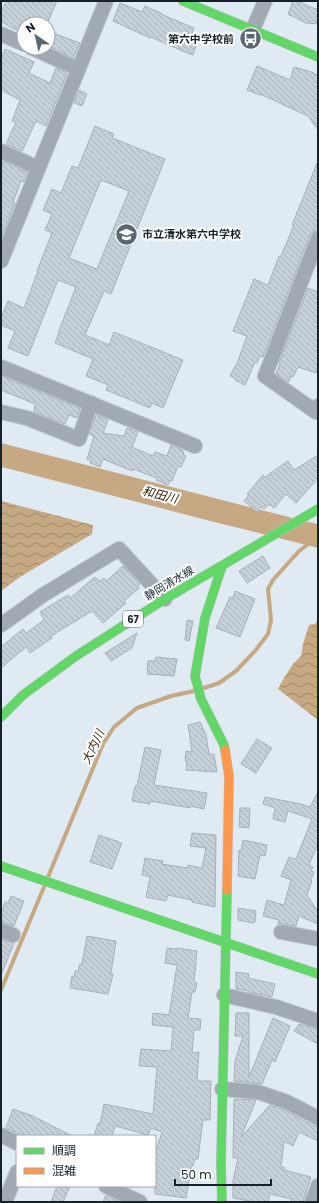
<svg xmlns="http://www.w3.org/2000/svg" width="319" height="1203" font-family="Poppins,'Noto Sans JP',sans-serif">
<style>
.water{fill:url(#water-waves)}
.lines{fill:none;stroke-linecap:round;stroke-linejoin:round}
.stream{stroke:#c6a983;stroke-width:4}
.river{stroke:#c6a983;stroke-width:23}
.building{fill:url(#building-back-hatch);stroke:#a6b1b9;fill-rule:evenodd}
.street-casing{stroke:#bcc5cd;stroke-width:16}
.fast-casing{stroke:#bcc5cd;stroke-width:10}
.slow-casing{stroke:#bcc5cd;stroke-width:10}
.street{stroke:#a1aab2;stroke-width:14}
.fast{stroke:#63d668;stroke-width:9}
.slow{stroke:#ff974d;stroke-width:9}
.labels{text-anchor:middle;stroke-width:4;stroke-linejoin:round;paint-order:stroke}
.shield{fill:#fff;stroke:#5c646b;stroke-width:1}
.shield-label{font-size:10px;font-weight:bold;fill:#16222b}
.poi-label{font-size:11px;font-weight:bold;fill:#16222b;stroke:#fff;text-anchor:end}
.street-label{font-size:11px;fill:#16222b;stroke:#fff}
.water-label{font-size:12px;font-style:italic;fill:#3a260c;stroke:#fff}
</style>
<defs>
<pattern id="water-waves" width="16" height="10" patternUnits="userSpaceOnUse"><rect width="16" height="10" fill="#c6a983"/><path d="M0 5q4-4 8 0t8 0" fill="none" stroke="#a0896b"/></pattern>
<pattern id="building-back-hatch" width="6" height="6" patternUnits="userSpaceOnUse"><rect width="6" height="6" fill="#c5d0d9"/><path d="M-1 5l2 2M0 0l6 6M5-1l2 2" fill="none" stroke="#a8b2ba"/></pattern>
</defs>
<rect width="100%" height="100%" fill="#dfeaf2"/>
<g class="water">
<path d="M1,501L93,525L92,534L20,577L1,591Z"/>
<path d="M318,620V720L278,689L284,678L293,664L301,656L303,644L309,625L315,624Z"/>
</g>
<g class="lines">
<g class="stream">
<path d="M204,688L219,683L236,671L255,651L268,634L271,620L268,589L273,580L299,551L318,537"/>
<path d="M48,877L103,744L114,727L137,708L171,696L194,691"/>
<path d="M1,990L44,887"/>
</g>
<path class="river" d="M1,455L222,512L318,536"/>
</g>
<g class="building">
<path d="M7,1H57L47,24H24L22,31H21V32L10,27L1,21V11Z"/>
<path d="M293,1H297L313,8L318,9V24L306,23L288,14Z"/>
<path d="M120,3L142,12L145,6L161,13V14L194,28L192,34L199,36L193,55L180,50L151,37L150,38L113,21Z"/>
<path d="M53,33L80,43L73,58L48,46Z"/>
<path d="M5,49L34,62L29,73L50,83L56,68L66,73L67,74L46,126L36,121L22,151L6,144L16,122L12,121L20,100L1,90V59Z"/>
<path d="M257,66L290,80L294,67L312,72L318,76V130L308,116L260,94V95L247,90Z"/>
<path d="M79,90L87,94L82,106L74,103Z"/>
<path d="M95,126L114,134L112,138L165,159L111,294L104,291L85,335L109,345L114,332L183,360L163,408L152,403L150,408L106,390L108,385L86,376L93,359L55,343L59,333H58L76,287L58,280L28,356L8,348L15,331L1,325V318L8,301L24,308L38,271H37L52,233L45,230L52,214L43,210L52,189L61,193L72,166L78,168ZM101,180L129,191L97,269L69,258Z"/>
<path d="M3,161L28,173L24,182L21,181L13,202L15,203L1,238V166Z"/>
<path d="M317,163L318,230L313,231L310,235L263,357L260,356L257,363L255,362L245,385L235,380V378L230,376L235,366H236L247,336L233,331L254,279L268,285L279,256H281L294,225H292Z"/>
<path d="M308,288L318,292V367L316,373L298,367L293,377L291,376L289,382L276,374L280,364L279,363Z"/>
<path d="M1,376L80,408L77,418L69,415L65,424L34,412L35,404L1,390Z"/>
<path d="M96,415L108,420L103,433L124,436L127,428L138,432L132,447L153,456L155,452L167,456L171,445L182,450V451L184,452L183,455L186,456L181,467L178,466L172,481L170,480L168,485L156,480L157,478L133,469L132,471L103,459L100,467L90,463L91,461L87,459L94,436L89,434Z"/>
<path d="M318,455V478L296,503L286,494L274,508L269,504L264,509L261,507L257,512L244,501L249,495L247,494L263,475L265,477L288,461L294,470Z"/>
<path d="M263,556L270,568L247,583L239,571Z"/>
<path d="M123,566L140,584L138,586L139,588L124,601L126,603L103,623L92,611L51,636L52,638L30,653L26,647L1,668V647L23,629L26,633L44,620L40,612L68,595L70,598L95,577L100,581L104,578L106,581Z"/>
<path d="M235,591L255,599L240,637L216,628L230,597L233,598Z"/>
<path d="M187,620L193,621L189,641L185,640Z"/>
<path d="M137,633L132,648L111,661L105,653Z"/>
<path d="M156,657L177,659L174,676L147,674L148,661H155Z"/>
<path d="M200,722L206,735L209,754H214L217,772L186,770L187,761H185L186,751L192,752L188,725Z"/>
<path d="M257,739L272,748L256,773L241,764Z"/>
<path d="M145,747L161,750L154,785L207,793L204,809L190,806V808L150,801V804L132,801L135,786H137Z"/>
<path d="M318,792V844L309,865L313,867L311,871L314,872L311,880L312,881L307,895L318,912V924L299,916L296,926L283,924H278L279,920L263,916L267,900L284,905L291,880L281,876L289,857L296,859L312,819L288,811L285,822L273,819L275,808L263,804L265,797L301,804L310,807Z"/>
<path d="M240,808H250L249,828L239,827Z"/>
<path d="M192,833L216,835L215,907L192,902V900L168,895L166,901L146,897L150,877L142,875L145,858L163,861L162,864L188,868V865L202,868L206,848L190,846Z"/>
<path d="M99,835L122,843L112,869L90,862Z"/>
<path d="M243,840L267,845L265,856L260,855L255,879L238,876L239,850L241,851Z"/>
<path d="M11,896L24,901L14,926L1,922V914L5,902L8,903Z"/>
<path d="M238,908L256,911L255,922L253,923L238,920Z"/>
<path d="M87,936L116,941L111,973L113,974L108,994L70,988L72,976L74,977L75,971H78L80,964H82Z"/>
<path d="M1,939L14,943L2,973H1Z"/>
<path d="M167,948L177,949V948L197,951L194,982L197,983L195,992H192L188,1018L201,1019L200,1030H194L192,1053L199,1052L197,1081H211L210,1120H203L198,1159H195L193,1166L192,1165L186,1198L155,1194V1154L162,1132L151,1128L148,1135L115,1126L112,1136H94L98,1123L100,1124L104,1104L153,1114L157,1067L139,1066L141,1049L171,1051L173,1027L152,1025L153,1013L169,1015L177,965L165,963Z"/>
<path d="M236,972L249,974L248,978L275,984L272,997L249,992V991L236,989Z"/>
<path d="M236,1013H249V1077L273,1018L290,1026L275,1062L272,1060L262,1084L234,1081L235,1061L243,1036H235Z"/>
<path d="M299,1024L318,1029V1044L294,1031Z"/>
<path d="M234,1099L256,1100L241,1137L270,1105L284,1110L314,1126H318V1141L299,1132L293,1146L284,1141L281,1167L285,1168L284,1170L311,1177L303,1202H291V1199L270,1194L268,1202H254L233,1198V1181L238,1158H233Z"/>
<path d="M13,1109L33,1116L72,1136H26L12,1131L6,1128Z"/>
<path d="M57,1186H70L63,1202H51Z"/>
<path d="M106,1195L120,1202H103Z"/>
</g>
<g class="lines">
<defs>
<g id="street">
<path d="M253,29L265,1"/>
<path d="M1,34L24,44"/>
<path d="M32,48L78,69"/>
<path d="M1,151L38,168"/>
<path d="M318,238L265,376L316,412L318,406"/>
<path d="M1,261L106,1"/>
<path d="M1,367L195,446"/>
<path d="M1,412L27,418L79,439L91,403"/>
<path d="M1,625L43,595L119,549L165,599"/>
<path d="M1,930L13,935"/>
<path d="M281,932L318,939"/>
<path d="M224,995L276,1007L318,1021"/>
<path d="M222,1089L258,1092L287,1102L318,1118"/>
<path d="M1,1135L17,1143"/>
<path d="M106,1186L140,1202"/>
<path d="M5,1202L17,1172"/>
<path d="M312,1202L318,1186"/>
</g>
<g id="fast">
<path d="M183,1L318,57"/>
<path d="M222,566L205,618L195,676L201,699L224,745L225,750"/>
<path d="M1,717L23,695L76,656L165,599L318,509"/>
<path d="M1,866L318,974"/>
<path d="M222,1202L221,1163L227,890"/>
</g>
<path id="slow" d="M225,750L229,776L227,890"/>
</defs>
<use href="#street" class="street-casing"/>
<use href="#fast" class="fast-casing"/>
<use href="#slow" class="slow-casing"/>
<use href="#street" class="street"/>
<use href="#fast" class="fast"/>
<use href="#slow" class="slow"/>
</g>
<defs>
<symbol id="bus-disc" viewBox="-11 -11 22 22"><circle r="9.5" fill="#5c6871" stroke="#fff"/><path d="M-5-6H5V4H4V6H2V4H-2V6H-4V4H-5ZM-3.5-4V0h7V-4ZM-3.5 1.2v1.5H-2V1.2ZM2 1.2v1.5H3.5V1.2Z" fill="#fff"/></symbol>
<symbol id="school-disc" viewBox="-11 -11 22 22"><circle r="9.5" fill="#5c6871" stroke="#fff"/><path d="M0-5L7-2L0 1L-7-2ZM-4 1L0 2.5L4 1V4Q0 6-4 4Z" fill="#fff"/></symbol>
</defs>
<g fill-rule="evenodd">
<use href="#bus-disc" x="238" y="26" width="25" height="25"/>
<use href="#school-disc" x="114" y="222" width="25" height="25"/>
</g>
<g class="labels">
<rect class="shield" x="123" y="611" width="20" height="16" rx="3"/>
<g class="shield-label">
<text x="133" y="623">67</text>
</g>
<g class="poi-label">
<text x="234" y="43">第六中学校前</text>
<text x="142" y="238" text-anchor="start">市立清水第六中学校</text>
</g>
<g class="street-label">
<text transform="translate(169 583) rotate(-31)" y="4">静岡清水線</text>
</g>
<g class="water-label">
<text transform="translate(160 495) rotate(14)" y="4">和田川</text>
<text transform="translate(93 747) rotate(-64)" y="4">大内川</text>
</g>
</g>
<rect width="319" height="1203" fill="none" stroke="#16222b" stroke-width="4"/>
<rect x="16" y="1135" width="140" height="52" fill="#ffffff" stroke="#a2a7aa"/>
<rect x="24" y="1148" width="20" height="6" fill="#63d668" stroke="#a2a7aa"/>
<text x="52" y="1155" font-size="12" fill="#16222b">順調</text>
<rect x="24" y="1168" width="20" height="6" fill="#ff974d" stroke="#a2a7aa"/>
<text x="52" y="1175" font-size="12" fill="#16222b">混雑</text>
<g transform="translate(36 36) rotate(326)"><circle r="19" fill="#ffffff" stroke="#a2a7aa"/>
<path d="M0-3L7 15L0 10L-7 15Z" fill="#5c6871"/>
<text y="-6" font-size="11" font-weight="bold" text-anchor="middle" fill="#16222b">N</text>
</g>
<path d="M175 1179v6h96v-6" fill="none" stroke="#16222b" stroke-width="2"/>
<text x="181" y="1179" font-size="12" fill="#16222b" stroke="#ffffff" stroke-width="3" paint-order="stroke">50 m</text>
</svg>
